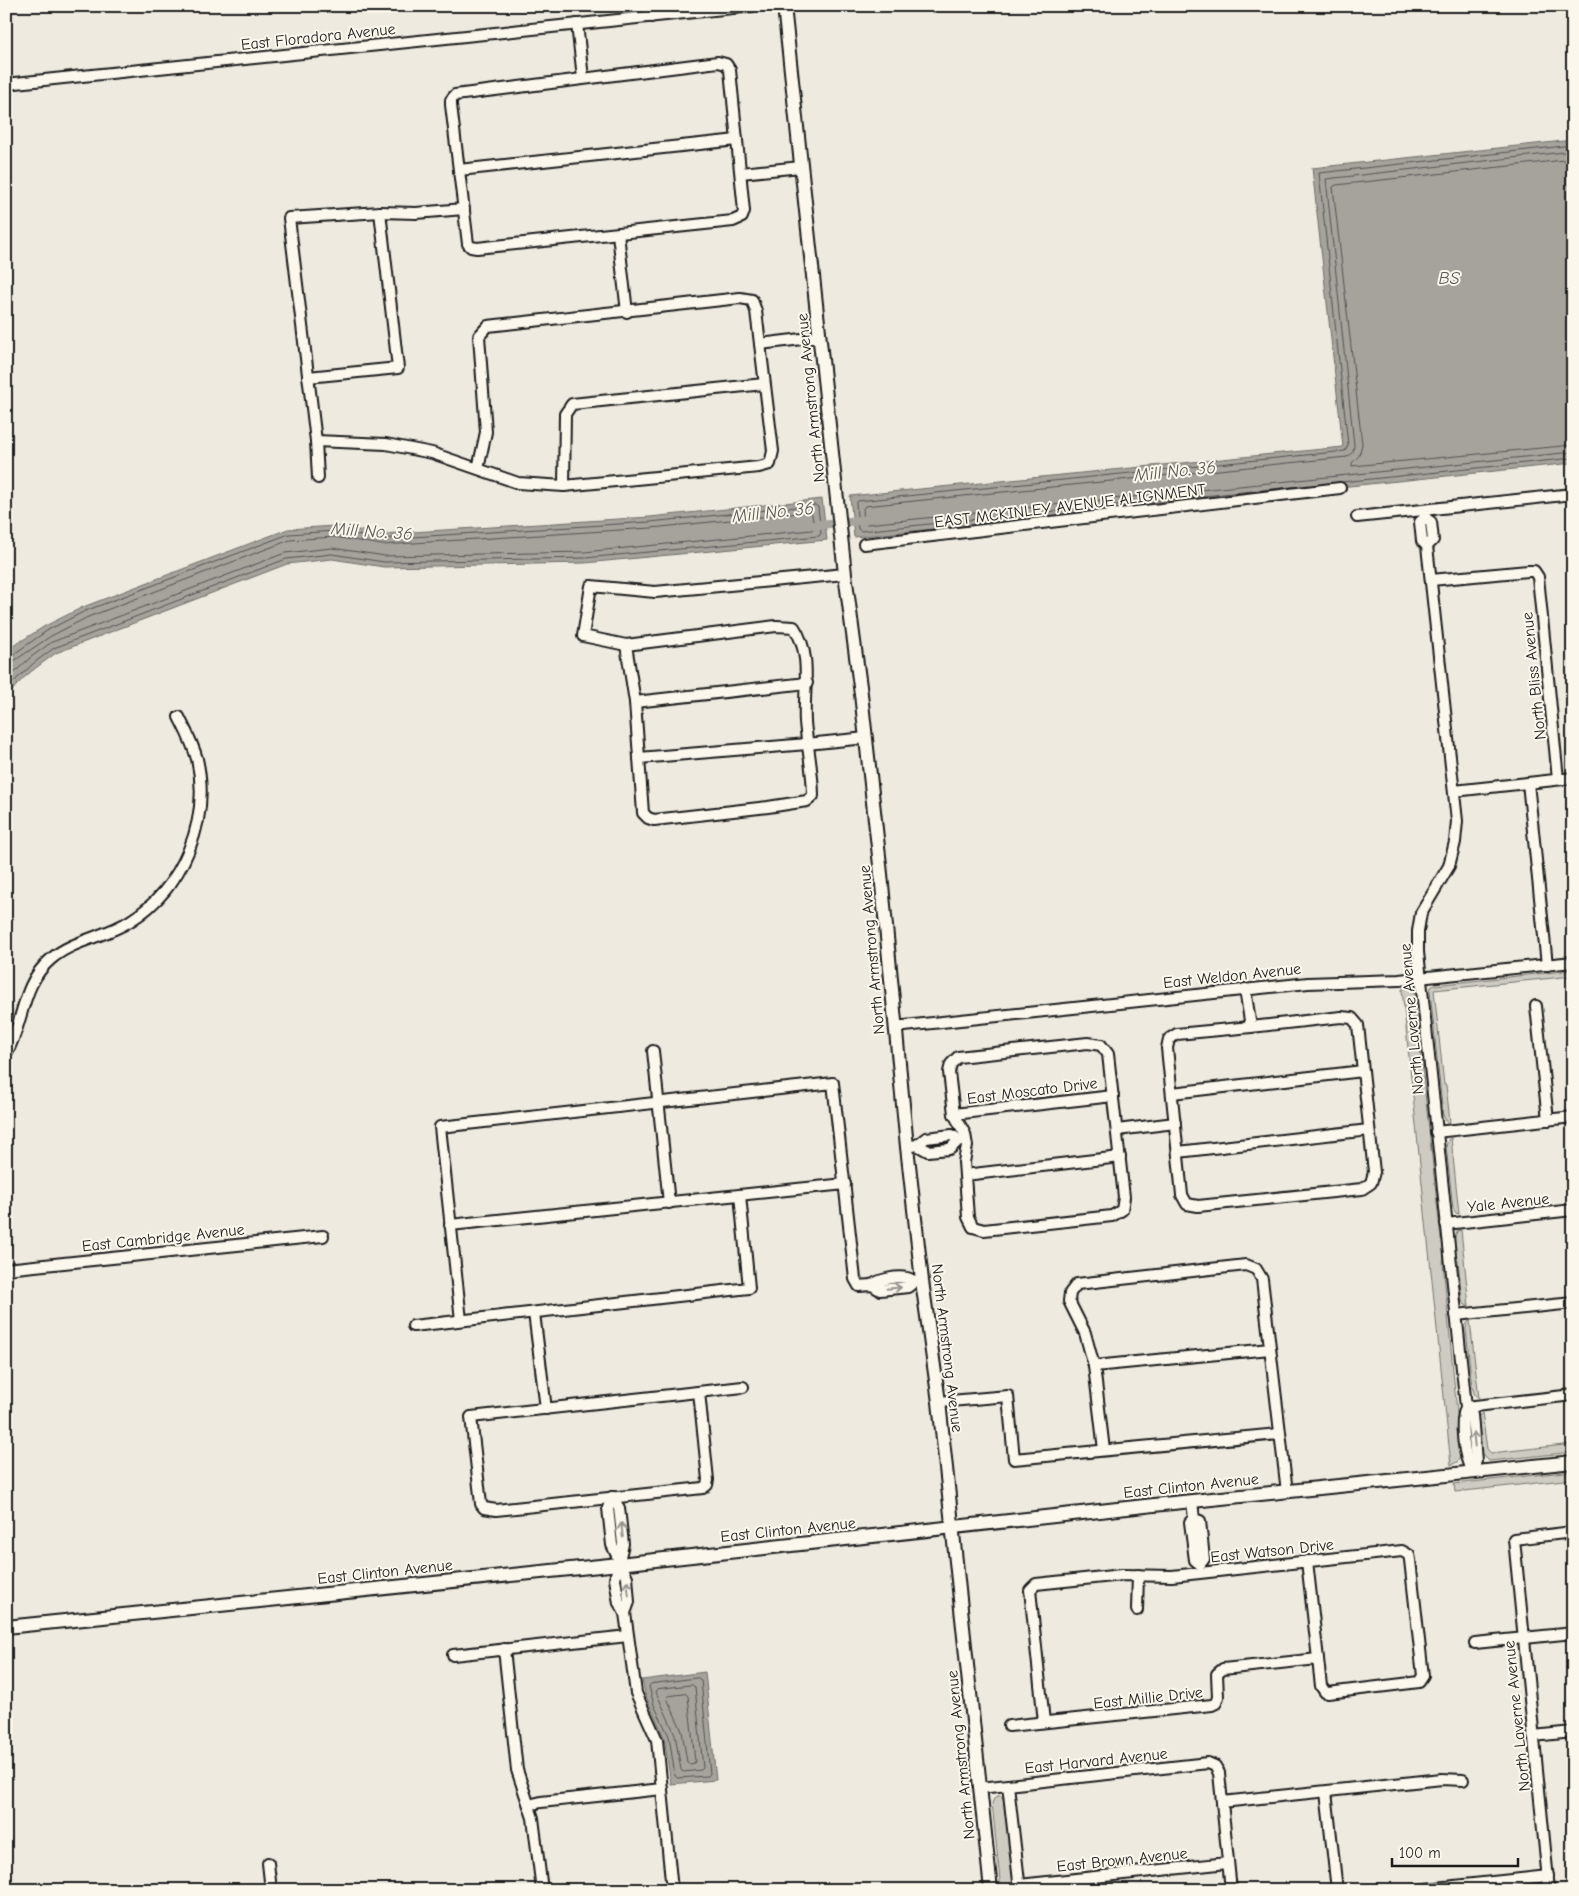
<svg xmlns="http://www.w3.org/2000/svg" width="1579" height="1896" font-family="'Comic Neue',sans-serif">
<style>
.green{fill:#ceccc2;stroke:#75746f}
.water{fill:#a6a39d;stroke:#6f6d69}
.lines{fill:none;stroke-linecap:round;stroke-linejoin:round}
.shore{stroke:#535250;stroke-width:1}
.canal{stroke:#a6a39d;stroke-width:9}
.minor-casing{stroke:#1c1c1c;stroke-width:14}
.tertiary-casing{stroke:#1c1c1c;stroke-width:16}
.minor{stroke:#fbf7ec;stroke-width:10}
.tertiary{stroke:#fbf7ec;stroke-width:12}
.oneway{stroke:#97948e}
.labels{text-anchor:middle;stroke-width:4;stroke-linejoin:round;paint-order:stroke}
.street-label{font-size:16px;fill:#1c1c1c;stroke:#fbf7ec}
.water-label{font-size:18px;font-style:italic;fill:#5a5956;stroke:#fbf7ec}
</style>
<rect width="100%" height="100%" fill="#eeeadf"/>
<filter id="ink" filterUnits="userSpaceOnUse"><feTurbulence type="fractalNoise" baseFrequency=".02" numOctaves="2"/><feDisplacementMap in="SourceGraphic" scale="10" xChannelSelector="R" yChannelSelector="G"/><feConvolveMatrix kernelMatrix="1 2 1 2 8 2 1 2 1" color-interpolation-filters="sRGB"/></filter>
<g filter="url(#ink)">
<g class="green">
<path d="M1573,970V976L1434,990L1444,1085H1446L1450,1122L1446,1121L1443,1115L1430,991L1431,987L1435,985Z"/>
<path d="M1408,988L1412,990L1414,993L1441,1239C1447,1246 1444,1254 1443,1263L1461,1456L1457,1462L1451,1465L1402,989Z"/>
<path d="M1451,1138L1459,1214L1456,1213L1453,1208L1446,1146L1448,1140Z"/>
<path d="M1461,1230L1469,1306L1465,1305L1462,1301L1458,1260L1454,1254L1453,1243L1457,1231Z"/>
<path d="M1470,1321L1479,1398L1475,1395L1472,1387L1466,1329L1467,1323Z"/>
<path d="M1482,1413L1487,1449L1491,1453L1573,1444V1452L1489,1461L1481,1453L1477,1422L1478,1417Z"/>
<path d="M1573,1471V1479L1455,1492L1454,1484Z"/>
<path d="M998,1796H1001L1005,1801L1014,1890H1001L992,1803L995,1797Z"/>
</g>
<g class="water">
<path d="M1573,140V463L854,537L850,496L1343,447L1312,168Z"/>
<path d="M822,499L827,540L585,563L384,567L332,559L287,564L56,653C40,665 14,682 6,701V653L13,646L45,626L83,607L288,529L335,526L381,534L650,517Z"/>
<path d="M705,1672L716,1780L671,1784L664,1737L645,1694L642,1680Z"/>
</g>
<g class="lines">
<g class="shore">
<path d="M1573,151L1326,179L1354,445L1353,452L1347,457L865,506L863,509L864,523L867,524L1573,452"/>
<path d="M1573,159L1336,185L1333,187L1362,444L1359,456L1352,463V466L1573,445"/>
<path d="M1342,482L1573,458"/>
<path d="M1301,486L861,531L858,529L856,503L858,501L1345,451L1348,445L1319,173L1573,145"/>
<path d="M6,657L11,656L48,630L85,611L289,534L335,531L381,539L650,522L815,505L818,507L821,533L819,536L585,558L384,562L332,554L286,559L54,648L35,662L6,689"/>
<path d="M6,663L14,661L51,636L88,617L290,540L334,537L382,545L651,528L810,512L812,514L814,528L812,530L584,552L385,556L332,548L285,553L52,642L31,657L6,680"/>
<path d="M698,1678L701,1680L710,1774L708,1776L677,1778L675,1776L669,1736L654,1705L649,1686L651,1684Z"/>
<path d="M692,1685L695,1687L703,1768L701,1770L683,1772L681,1770L675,1734L656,1692L658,1689Z"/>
<path d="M686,1694L688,1696L695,1761L694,1763L690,1764L687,1762L682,1731L667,1698L669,1696Z"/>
</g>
<path class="canal" d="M815,525L864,520"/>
<defs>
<g id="minor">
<path d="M650,6L651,17"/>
<path d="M577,24L583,78"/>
<path d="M718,62L726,64L730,70L744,211L742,217L733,221L477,248L471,247L468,244L451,105V100L455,95Z"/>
<path d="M6,84L752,6"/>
<path d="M459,170L737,140"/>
<path d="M741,173L801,167"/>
<path d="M618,234L627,312"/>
<path d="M760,344L819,337"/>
<path d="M308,377L398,368L380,212"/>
<path d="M316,441L386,444L432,453L518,483L564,486L759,467L770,464L773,451L756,311L752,300L740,298L488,326L479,336L486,432L478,469"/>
<path d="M318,478L316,441L289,218L380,212L416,213L464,209"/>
<path d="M564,486L565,414L572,404L764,384"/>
<path d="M1424,510L1425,518L1420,522L1422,541L1427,546L1457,821L1455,842L1449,866L1421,913L1418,931V952L1466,1407L1472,1415L1476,1461L1472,1472"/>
<path d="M1357,517L1573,494"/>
<path d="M1425,518L1431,522L1433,540L1427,546"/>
<path d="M864,544L1340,488"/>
<path d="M1431,580L1528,571H1534L1538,577L1558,779"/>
<path d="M776,626L794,627C813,656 803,690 805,722C807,746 813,771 813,796L807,801L768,807L654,820L648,818L643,813L635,702L626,645Z"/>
<path d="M626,645L583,636L591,586L655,592L845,574"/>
<path d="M635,702L807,683"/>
<path d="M639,758L807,744L866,738"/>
<path d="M1528,783L1547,965"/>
<path d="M1454,791L1573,778"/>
<path d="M1245,989L1251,1027L1341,1017L1352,1018L1358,1025L1374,1172L1371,1183L1362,1189L1198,1206L1187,1204L1182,1195L1167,1048L1169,1039L1177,1034L1251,1027"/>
<path d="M1536,1006L1548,1120"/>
<path d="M895,1027L1308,983L1399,980L1573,962"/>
<path d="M1088,1043L1101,1045L1108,1054L1124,1197L1122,1210L1112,1216L984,1230L973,1227L968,1217L964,1162L967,1146L965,1134L954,1114L949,1072L951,1064L958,1057Z"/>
<path d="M653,1051L669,1203"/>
<path d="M6,1054C24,1023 21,984 51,959C73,940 105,937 130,921C183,888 211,820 197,759C193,744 186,731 179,717"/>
<path d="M1172,1093L1363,1071"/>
<path d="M954,1114L1113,1096"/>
<path d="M1117,1130L1175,1123"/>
<path d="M1436,1132L1573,1117"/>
<path d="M907,1147L917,1145L928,1151L949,1149L951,1148L959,1140L952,1135L926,1138L917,1145"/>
<path d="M1178,1152L1369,1130"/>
<path d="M965,1175L1120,1157"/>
<path d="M1446,1224L1573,1210"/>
<path d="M450,1225L845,1184"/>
<path d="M6,1269L323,1236"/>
<path d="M872,1285C880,1279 897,1276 907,1278C912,1279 913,1282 919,1281"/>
<path d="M534,1313L546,1409"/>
<path d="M1456,1315L1573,1303"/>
<path d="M461,1320L440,1127L833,1083L855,1279L859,1286L872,1285L880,1290L908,1287L915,1281"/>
<path d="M413,1326L749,1288L740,1195"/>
<path d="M1270,1349L1094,1366L1085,1333L1069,1301L1070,1293L1077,1284L1246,1265L1256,1269L1262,1279L1287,1492"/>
<path d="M1094,1366L1104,1450"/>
<path d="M699,1392L708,1480L707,1485L703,1488L496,1510L484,1508L481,1504L471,1417L743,1387"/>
<path d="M939,1402L1008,1396L1014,1459L1279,1434"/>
<path d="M1466,1407L1573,1395"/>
<path d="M1466,1407C1459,1424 1464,1457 1472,1472"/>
<path d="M612,1497L619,1508L623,1544L615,1579L619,1603L625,1613L636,1693L657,1740L672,1890"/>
<path d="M612,1497L608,1508L612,1545L627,1577L629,1602L625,1613"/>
<path d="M1192,1501L1194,1519L1190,1522L1195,1560L1200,1564L1204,1559L1200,1521L1194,1519"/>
<path d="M1137,1610L1138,1575"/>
<path d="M1475,1643L1573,1633"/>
<path d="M504,1649L517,1770L533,1818L542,1890"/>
<path d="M453,1655L628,1636"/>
<path d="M1044,1722L1030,1590L1036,1584L1122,1575L1172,1576L1402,1551L1409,1555L1410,1560L1423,1676L1419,1682L1328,1693L1325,1692L1321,1686L1307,1561"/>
<path d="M1009,1726L1212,1705L1216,1703L1218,1697L1217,1674L1223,1669L1318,1659"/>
<path d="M1533,1736L1573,1732"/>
<path d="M1008,1785L1020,1890"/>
<path d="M980,1788L1208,1763L1215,1766L1219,1773L1231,1890"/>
<path d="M1326,1792L1337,1890"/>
<path d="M1222,1802L1442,1779L1463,1780"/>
<path d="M529,1805L541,1802L662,1789"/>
<path d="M268,1863L271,1890"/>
<path d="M1019,1885L1228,1863"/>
<path d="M1417,1890L1548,1876"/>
<path d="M1549,1890L1514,1539L1573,1532"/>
</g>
<g id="tertiary">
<path d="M784,6L845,574L861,694L881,874L907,1147L922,1281L939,1402L991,1890"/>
<path d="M6,1627L619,1564L1163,1504L1573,1462"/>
</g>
</defs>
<use href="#minor" class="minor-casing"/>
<use href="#tertiary" class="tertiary-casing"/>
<use href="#minor" class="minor"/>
<use href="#tertiary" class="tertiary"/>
</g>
<defs><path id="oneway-shaft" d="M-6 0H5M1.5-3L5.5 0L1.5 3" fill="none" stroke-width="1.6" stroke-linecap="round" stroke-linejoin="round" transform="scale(1.25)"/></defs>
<g class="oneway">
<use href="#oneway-shaft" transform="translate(894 1288) rotate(-5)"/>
<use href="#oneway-shaft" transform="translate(1474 1439) rotate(-96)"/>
<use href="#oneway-shaft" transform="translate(622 1530) rotate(-96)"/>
<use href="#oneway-shaft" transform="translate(628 1588) rotate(-97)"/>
</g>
</g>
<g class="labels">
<g class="street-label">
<text transform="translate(318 36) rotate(-6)" y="6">East Floradora Avenue</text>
<text transform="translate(810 398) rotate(-96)" y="6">North Armstrong Avenue</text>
<text transform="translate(1070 505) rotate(-7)" y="6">EAST MCKINLEY AVENUE ALIGNMENT</text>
<text transform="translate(1533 676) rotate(-96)" y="6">North Bliss Avenue</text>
<text transform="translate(871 950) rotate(-95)" y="6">North Armstrong Avenue</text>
<text transform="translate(1232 975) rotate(-6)" y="6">East Weldon Avenue</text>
<text transform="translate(1411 1019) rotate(-95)" y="6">North Laverne Avenue</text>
<text transform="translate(1032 1090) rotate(-7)" y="6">East Moscato Drive</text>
<text transform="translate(1508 1202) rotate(-6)" y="6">Yale Avenue</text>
<text transform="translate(163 1237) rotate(-6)" y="6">East Cambridge Avenue</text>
<text transform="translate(948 1348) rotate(83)" y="6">North Armstrong Avenue</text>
<text transform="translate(1191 1485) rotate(-6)" y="6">East Clinton Avenue</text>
<text transform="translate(788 1529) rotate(-6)" y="6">East Clinton Avenue</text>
<text transform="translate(1272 1550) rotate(-6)" y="6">East Watson Drive</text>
<text transform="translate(385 1571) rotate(-6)" y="6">East Clinton Avenue</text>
<text transform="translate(1148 1697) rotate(-6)" y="6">East Millie Drive</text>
<text transform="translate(1516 1716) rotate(-96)" y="6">North Laverne Avenue</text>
<text transform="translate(960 1755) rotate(-96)" y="6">North Armstrong Avenue</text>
<text transform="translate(1096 1760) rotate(-6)" y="6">East Harvard Avenue</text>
<text transform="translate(1122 1859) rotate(-6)" y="6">East Brown Avenue</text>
</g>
<g class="water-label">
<text x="1449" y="284">BS</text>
<text transform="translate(1175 471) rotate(-6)" y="6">Mill No. 36</text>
<text transform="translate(773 512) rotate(-6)" y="6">Mill No. 36</text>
<text transform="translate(372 531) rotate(4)" y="6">Mill No. 36</text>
</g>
</g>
<rect width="1579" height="1896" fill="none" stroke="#fbf7ec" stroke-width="25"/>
<rect x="12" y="12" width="1554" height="1871" fill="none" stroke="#1c1c1c" stroke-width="2" filter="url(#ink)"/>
<path d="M1392 1858v8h126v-8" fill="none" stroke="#1c1c1c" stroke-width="2.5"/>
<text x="1399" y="1858" font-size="15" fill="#1c1c1c" stroke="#fbf7ec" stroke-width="4" paint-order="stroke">100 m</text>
</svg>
